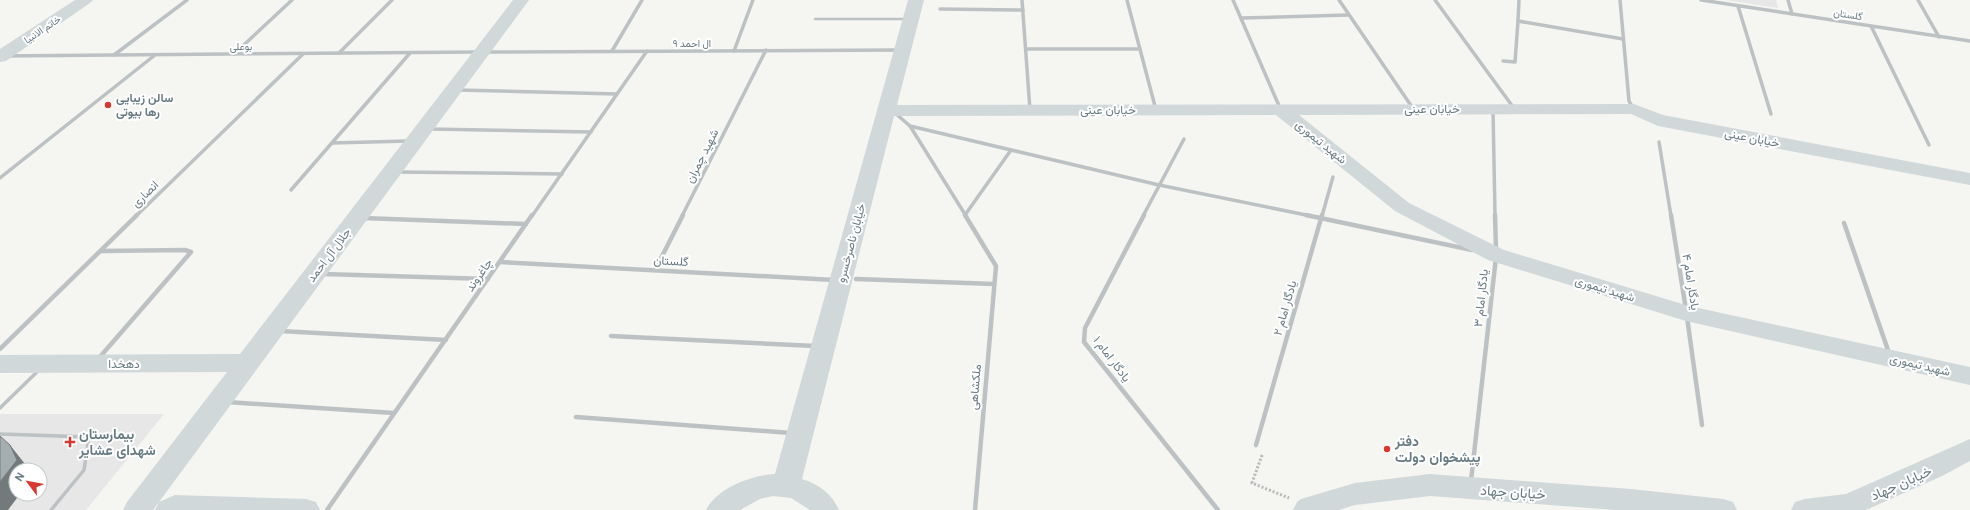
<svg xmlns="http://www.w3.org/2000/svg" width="1970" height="510" font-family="Overpass,Vazirmatn,sans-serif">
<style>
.built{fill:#e6e7e6;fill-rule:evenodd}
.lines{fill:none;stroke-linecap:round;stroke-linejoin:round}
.path{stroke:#b5b9bb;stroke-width:3;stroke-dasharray:2 2;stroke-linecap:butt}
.lane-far1{stroke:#bcc2c4;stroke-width:2.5}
.lane{stroke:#bcc2c4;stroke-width:3.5}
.street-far1{stroke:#bcc2c4;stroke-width:3.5}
.street{stroke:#bcc2c4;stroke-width:4.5}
.secondary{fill:#d1d8d9;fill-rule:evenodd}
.shaded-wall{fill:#737a7c}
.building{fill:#a4aeb1;stroke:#737a7c}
.poi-dot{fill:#d73931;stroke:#fff;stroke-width:1.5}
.labels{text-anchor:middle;stroke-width:4;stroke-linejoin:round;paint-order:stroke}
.far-street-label{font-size:10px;fill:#667a81;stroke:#fff}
.poi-label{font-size:12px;font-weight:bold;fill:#667a81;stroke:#fff;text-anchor:start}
.street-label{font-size:12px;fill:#667a81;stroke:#fff}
.near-poi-label{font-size:14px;font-weight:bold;fill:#667a81;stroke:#fff;text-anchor:start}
.near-street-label{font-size:14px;fill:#667a81;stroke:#fff}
</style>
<rect width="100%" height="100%" fill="#f5f5f2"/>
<g class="built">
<path d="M1726,0H1776L1778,8L1725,0Z"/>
<path d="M0,414H164L86,510H0ZM16,470H40V494H16Z"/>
</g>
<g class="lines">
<path class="path" d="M1262,455L1252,483L1289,498"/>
<path class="lane-far1" d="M815,19H906"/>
<g class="lane">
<path d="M0,408L39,370"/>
<path d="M0,434L89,437L84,470L51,510"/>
</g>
<g class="street-far1">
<path d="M1022,0L1030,110"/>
<path d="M1127,0L1156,110"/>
<path d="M1233,0L1280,108"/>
<path d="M1339,0L1412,107"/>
<path d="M1435,0L1513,107"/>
<path d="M1519,0L1518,21L1623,39"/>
<path d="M1620,0L1629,101L1633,108"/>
<path d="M1701,0L1970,41"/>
<path d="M1788,0L1792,14"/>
<path d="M1918,0L1939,37"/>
<path d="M1738,6L1771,114"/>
<path d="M940,9L1023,10"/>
<path d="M1241,18L1348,15"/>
<path d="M1871,26L1929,145"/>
<path d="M1026,49H1140"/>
<path d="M612,51L642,0"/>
<path d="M734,51L753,0"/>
<path d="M486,52L900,50"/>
<path d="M339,53L392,0"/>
<path d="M234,54L292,0"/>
<path d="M114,55L187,0"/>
<path d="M0,56L478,52"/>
<path d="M1503,61L1515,62L1518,21"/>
<path d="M458,90L617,94"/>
<path d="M1493,109L1495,216"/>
<path d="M895,113L910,126L1159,185L1311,216"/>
<path d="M910,126L966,216"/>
<path d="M430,129L591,132"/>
<path d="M1659,142L1671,216"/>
<path d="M332,143L408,141"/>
<path d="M398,172L562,174"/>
<path d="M0,178L155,55"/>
<path d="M291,190L410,53"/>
<path d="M965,215L1011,150"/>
<path d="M136,216L303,54"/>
<path d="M532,216L647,51"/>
<path d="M682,216L766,50"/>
<path d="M1143,216L1184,139"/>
<path d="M1322,216L1333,177"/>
</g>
<g class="street">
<path d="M965,215L996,266L975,510"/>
<path d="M1144,215L1085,328L1084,342L1218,510"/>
<path d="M1306,215L1472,250"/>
<path d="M1495,215L1496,250"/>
<path d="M1671,215L1686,310"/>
<path d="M363,218L526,224"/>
<path d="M1844,223L1889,353"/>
<path d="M500,262L834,280"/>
<path d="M655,270L683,215"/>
<path d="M323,274L488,279"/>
<path d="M856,279L994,284"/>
<path d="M1687,317L1702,425"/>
<path d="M280,331L446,340"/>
<path d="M611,336L815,346"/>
<path d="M0,349L137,215"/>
<path d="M99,358L191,252L185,250L101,251"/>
<path d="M227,402L394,413"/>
<path d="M576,417L791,433"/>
<path d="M1256,445L1322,215"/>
<path d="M1471,481L1496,257"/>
<path d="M327,510L532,215"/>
</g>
<g class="secondary">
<path d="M75,0H93L90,3L6,61L0,62V49Z"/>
<path d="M513,0H529L159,502L175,495L306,499L316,502L320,510H155L159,502L153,510H123L127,502L227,372L0,373V355L240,354Z"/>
<path d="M908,0H924L897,105L1634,104L1663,115L1970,173V185L1658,126L1631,114L1299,115L1409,203L1504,250L1689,306L1970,367V385L1686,321L1488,260L1395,211L1276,115L894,116L802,479C820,485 831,493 839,510H810L791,498L773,496L760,499L740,510H706C717,488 751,475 775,474Z"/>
<path d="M1970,439V461L1942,476L1866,510H1791L1795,502L1805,499L1846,494Z"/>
<path d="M1430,474L1631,489L1723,499L1733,502L1737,510H1615L1430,496L1355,505L1339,510H1293L1297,502L1301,499L1355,483Z"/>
</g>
</g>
<path class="shaded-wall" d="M10,445L25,464L28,470H16V494H20L8,510H0V482Z"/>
<path class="building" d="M0,436L10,445L17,460L0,482Z"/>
<g class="poi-dot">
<circle cx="108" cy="105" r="4"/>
<path d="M68 436h4v4h4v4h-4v4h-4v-4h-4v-4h4z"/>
<circle cx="1387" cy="449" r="4"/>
</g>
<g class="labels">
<g class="far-street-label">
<text transform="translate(1848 14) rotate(9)" y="4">گلستان</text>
<text transform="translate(42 29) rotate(-34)" y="4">خاتم الانبیا</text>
<text x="692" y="47">ال احمد ۹</text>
<text x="241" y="50">بوعلی</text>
</g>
<g class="poi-label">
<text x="116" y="102">سالن زیبایی<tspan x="116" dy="14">رها بیوتی</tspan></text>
</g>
<g class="street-label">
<text x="1432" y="113">خیابان عینی</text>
<text x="1108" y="114">خیابان عینی</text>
<text transform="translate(1752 138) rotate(11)" y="4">خیابان عینی</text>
<text transform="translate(1321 142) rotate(39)" y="4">شهید تیموری</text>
<text transform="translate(702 156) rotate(-63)" y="4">شهید چمران</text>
<text transform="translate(145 194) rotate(-44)" y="4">انصاری</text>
<text transform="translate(851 243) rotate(-75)" y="4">خیابان ناصرخسرو</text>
<text transform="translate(329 255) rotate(-53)" y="4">جلال آل احمد</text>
<text transform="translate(671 261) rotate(3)" y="4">گلستان</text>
<text transform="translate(479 275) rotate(-55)" y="4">چاغروند</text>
<text transform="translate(1691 282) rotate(81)" y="4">یادگار امام ۴</text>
<text transform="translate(1605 289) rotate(17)" y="4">شهید تیموری</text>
<text transform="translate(1481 298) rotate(-84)" y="4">یادگار امام ۳</text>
<text transform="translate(1285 308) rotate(-74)" y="4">یادگار امام ۲</text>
<text transform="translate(1112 359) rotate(53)" y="4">یادگار امام ۱</text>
<text x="124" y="368">دهخدا</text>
<text transform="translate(1920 365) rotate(13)" y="4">شهید تیموری</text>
<text transform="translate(975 387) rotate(-85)" y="4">ملکشاهی</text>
</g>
<g class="near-poi-label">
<text x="79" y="439">بیمارستان<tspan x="79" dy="16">شهدای عشایر</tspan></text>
<text x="1395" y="446">دفتر<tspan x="1395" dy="16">پیشخوان دولت</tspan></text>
</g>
<g class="near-street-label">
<text transform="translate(1901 483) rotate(-24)" y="5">خیابان جهاد</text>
<text transform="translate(1513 492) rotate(4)" y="5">خیابان جهاد</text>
</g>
</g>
<g transform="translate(28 482) rotate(302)"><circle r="19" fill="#ffffff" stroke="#c2cacd"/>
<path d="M0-3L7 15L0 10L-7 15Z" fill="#d73931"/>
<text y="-6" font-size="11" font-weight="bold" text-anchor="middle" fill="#667a81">N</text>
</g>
</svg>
